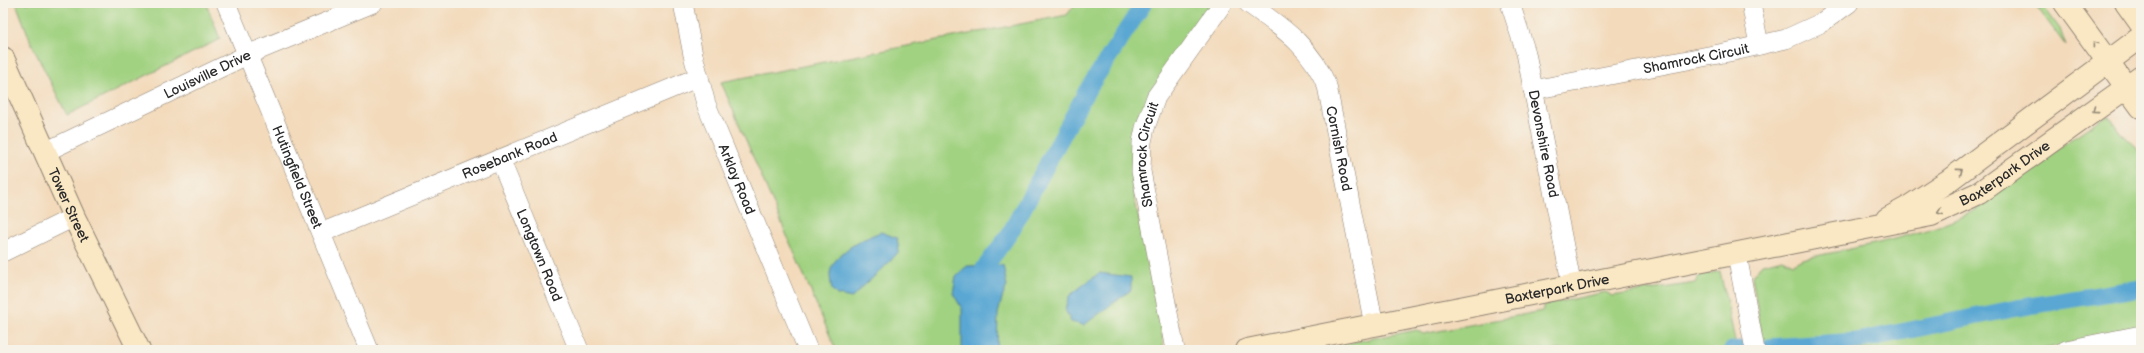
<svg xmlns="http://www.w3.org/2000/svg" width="2144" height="353" font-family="'Balsamiq Sans',sans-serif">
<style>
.green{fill:#a1d281;stroke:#667e56}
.water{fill:#5aa7d3;stroke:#42697f}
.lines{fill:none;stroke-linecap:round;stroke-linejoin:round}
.canal{stroke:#5aa7d3;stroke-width:17}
.street-casing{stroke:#8f8273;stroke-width:20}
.secondary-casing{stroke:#8f8273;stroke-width:24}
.street{stroke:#fff;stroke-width:19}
.secondary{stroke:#fae7c3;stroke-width:22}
.oneway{stroke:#928977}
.labels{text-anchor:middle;stroke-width:3.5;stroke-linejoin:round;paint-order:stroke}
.street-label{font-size:14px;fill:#2b2b2b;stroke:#f7f3e8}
</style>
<rect width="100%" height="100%" fill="#f7f3e8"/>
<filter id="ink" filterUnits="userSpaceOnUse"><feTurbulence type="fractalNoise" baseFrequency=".025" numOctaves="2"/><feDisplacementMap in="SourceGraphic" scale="8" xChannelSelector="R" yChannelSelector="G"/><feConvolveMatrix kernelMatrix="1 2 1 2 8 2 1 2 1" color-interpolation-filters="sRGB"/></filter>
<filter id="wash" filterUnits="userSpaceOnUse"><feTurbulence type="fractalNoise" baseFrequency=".012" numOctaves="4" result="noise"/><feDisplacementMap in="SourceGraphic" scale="16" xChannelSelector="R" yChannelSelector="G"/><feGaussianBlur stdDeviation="0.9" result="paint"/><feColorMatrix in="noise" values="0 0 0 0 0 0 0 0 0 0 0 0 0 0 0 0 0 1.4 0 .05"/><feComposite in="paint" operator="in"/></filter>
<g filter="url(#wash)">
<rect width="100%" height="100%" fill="#f3dabb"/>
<g class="green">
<path d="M16,3H206L220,39L67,115L32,45Z"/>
<path d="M1076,3H1215L1133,156L1132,185L1163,340V350H836L721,82L1067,15Z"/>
<path d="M2034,3H2041L2060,29L2066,46Z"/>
<path d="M2109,116L2120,132L2141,151V330L2038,350H1764L1752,276L1762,264L1783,259L1793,264L1802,259C1846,249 1974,229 1997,191L2100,119Z"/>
<path d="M1720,271L1737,350H1334L1337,345L1417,330L1423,334L1542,311L1545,305L1606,292L1612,296L1695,283L1699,276Z"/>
</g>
<g class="water">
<path d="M881,232L897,238L899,251C884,270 867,281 852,298L837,295L832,290C831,285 830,279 830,274C832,253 864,238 881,232Z"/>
<path d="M1003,265L1007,286L1002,298L998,314L997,350H962V309L953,293L956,276L967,266Z"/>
<path d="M1099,273L1131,277V290L1084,325L1071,322L1065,309L1069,296Z"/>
</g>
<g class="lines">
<g class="canal">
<path d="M979,286L980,274L1010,233L1086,92L1144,3"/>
<path d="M1769,347L1857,341L2017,308L2141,288"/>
<path d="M1732,350L1741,349"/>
</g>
</g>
</g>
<g filter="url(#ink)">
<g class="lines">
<defs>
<g id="street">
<path id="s1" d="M226,3L369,350"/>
<path id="s2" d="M683,3L693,55L706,104L808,350"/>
<path id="s3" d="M1248,3C1282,28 1310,45 1327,86L1374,325"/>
<path id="s4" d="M1510,3L1526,53L1572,287"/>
<path d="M1751,3L1759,45"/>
<path id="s5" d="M1533,90L1734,51L1786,39L1821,23L1849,3"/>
<path id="s6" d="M45,152L247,55L373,3"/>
<path id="s7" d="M500,159L579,350"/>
<path id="s8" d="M321,233L699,77"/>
<path d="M3,252L74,217"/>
<path d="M1737,255L1755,350"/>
<path id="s9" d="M1175,350L1141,171L1142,142L1145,128L1156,97L1223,3"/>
<path d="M2066,350L2141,335"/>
</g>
<g id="secondary">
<path d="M2065,3L2141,107"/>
<path d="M2126,3L2141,24"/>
<path id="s10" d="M3,58L74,217L139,350"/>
<path d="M1887,219L1907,208L1948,181L2141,37"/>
<path id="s11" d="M1247,350L1931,215L1979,193L2141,77"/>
</g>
</defs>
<use href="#street" class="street-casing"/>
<use href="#secondary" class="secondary-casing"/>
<use href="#street" class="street"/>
<use href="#secondary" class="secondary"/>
</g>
<defs><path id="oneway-chevron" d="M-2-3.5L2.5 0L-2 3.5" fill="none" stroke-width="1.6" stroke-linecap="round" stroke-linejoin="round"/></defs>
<g class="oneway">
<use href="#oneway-chevron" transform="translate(2095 44) rotate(-126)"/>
<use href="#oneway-chevron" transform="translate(2095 110) rotate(144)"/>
<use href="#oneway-chevron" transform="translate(1960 171) rotate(-37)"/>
<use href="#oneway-chevron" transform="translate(1940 212) rotate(159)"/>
</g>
</g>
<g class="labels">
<g class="street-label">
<text dy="5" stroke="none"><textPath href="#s5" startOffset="166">Shamrock Circuit</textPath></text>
<text dy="5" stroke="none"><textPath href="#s6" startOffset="180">Louisville Drive</textPath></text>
<text dy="5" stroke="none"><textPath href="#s4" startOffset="145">Devonshire Road</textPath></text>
<text dy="5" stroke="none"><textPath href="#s3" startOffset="180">Cornish Road</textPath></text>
<text dy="5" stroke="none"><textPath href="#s8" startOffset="204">Rosebank Road</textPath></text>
<text dy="5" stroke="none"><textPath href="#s9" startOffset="199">Shamrock Circuit</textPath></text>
<text dy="5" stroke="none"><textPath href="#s11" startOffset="782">Baxterpark Drive</textPath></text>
<text dy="5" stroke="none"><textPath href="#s1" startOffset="188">Hutingfield Street</textPath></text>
<text dy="5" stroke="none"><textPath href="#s2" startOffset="185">Arklay Road</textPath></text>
<text dy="5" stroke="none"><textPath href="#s10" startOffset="161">Tower Street</textPath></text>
<text dy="5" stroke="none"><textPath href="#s7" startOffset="104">Longtown Road</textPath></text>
<text dy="5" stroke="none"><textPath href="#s11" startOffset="316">Baxterpark Drive</textPath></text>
</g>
</g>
<rect width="2144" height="353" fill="none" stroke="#f7f3e8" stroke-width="16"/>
</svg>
